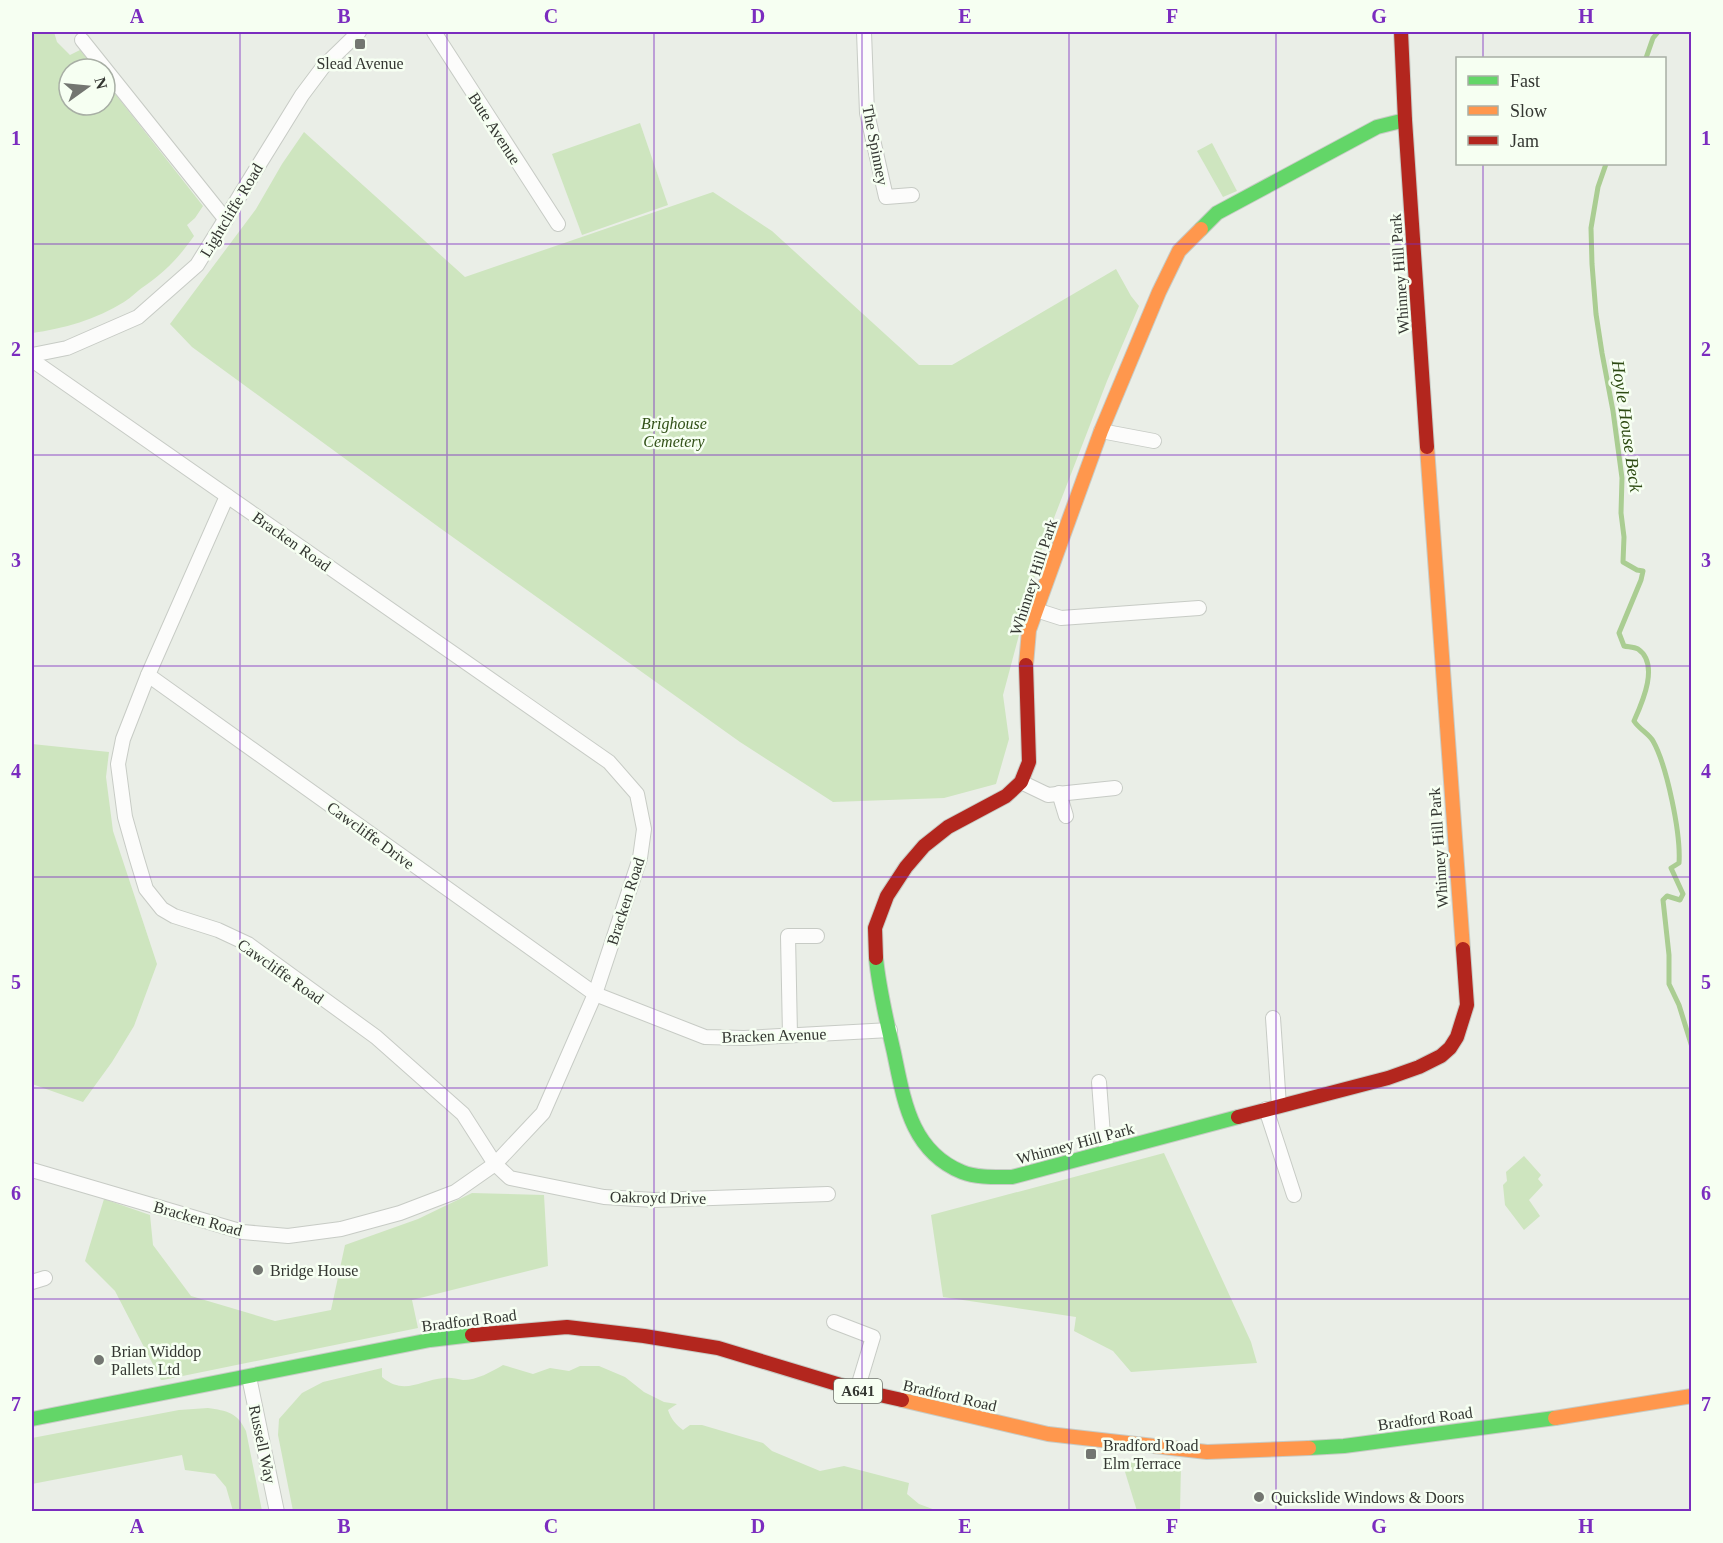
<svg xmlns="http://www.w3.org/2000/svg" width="1723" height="1543" font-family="Georgia,serif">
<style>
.green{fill:#cee5bf}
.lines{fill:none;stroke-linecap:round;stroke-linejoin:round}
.stream{stroke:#aacd92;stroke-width:5}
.street-casing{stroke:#c7cbc5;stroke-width:16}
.fast-casing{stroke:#c7cbc5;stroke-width:16}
.slow-casing{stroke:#c7cbc5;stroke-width:16}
.jam-casing{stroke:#c7cbc5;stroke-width:16}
.street{stroke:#fcfcfb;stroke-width:14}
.fast{stroke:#63d668;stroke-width:14}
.slow{stroke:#ff974d;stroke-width:14}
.jam{stroke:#b3261e;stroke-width:14}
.grid{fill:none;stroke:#7b2cbf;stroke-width:1.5;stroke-opacity:0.55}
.poi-dot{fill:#737671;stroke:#f6fff2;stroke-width:2}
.labels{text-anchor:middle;stroke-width:5;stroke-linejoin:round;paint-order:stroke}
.shield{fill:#f6fff2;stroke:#6e726b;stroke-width:1.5}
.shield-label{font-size:15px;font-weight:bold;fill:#333631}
.poi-label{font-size:16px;fill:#333631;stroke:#f6fff2;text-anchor:start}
.street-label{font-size:16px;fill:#333631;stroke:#f6fff2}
.park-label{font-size:16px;font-style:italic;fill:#315017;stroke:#f6fff2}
.water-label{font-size:18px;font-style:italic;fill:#2c4a11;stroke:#f6fff2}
.neatline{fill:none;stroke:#7b2cbf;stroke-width:2}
.grid-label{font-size:20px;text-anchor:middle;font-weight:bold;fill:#7b2cbf}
</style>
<rect width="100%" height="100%" fill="#eaeee7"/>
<g class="green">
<path d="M32,32H54L57,42L70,55L80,50L96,69H69V105H105V81L203,206L195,218L187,225L194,236C179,257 167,270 146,285C138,290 132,297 124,302C97,319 63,329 32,333Z"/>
<path d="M640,123L668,205L582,235L552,154Z"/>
<path d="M304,132L465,277L713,192L772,231L919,365H952L1116,269L1131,296L1139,306L1107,381L1042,549L1003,695L1009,739L996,784L944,798L833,802L740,742L440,528L192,347L170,324L256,209L282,164Z"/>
<path d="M1212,143L1237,191L1223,197L1197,151Z"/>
<path d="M32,744L109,752L106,777L113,831L157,964L134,1026L112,1062L83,1102L32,1084Z"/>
<path d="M1164,1153L1251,1342L1257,1363L1131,1372L1113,1351L1074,1331L1076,1317L943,1297L931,1215Z"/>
<path d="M1524,1156L1541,1175L1538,1179L1543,1185L1529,1200L1540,1216L1524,1230L1505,1205L1503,1185L1507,1181L1506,1172Z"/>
<path d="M472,1193L544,1195L548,1266L412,1300L418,1328L163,1380H161L115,1291L85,1261L104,1199L150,1215L153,1245L191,1296L275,1321L331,1310L345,1245L418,1219Z"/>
<path d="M503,1365L533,1374L550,1368L569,1371L580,1366H599L625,1377L644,1392L664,1402L677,1404L668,1410C671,1419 676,1425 683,1430L690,1425H702L763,1443L772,1451L820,1471L844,1466L909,1483L907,1494L919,1504L938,1511H293L278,1435L279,1419L302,1393L323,1382L382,1368V1377C404,1396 420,1380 444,1378C450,1377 457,1379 463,1380C477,1380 491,1372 503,1365Z"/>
<path d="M208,1408C227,1411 237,1412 246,1431L262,1511H233L226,1487L215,1474L185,1470L182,1455L32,1484V1438L179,1410Z"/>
<path d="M1122,1462L1181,1465L1180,1511H1137Z"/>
</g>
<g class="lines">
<g class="stream">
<path d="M1646,58L1653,38L1658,32"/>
<path d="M1606,164L1598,187L1591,228L1592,264L1596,314L1602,353L1613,411L1622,478L1621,513L1624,537L1623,562L1637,570L1643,571L1641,580L1619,633L1624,646C1628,647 1634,647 1638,649C1660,664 1642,703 1634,721C1639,729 1649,734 1653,741C1667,766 1681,834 1679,863L1671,868L1683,894L1680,900L1667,896L1663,900L1669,955V984L1679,1005L1692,1047"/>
</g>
<defs>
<g id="street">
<path d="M434,32L558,224"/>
<path d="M864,32L867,113L886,197L912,195"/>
<path d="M82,40L226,220"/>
<path d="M32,355L67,348L138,317L197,265L302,95L323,67L359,32"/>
<path d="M32,360L609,762L637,794L644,829L640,858L595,994L543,1113L495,1164L455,1192L400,1213L341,1229L288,1236L243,1232L32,1170"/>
<path d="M1101,431L1154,441"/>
<path d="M227,496L148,675L123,739L118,764L125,817L136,856L146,889L162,909L174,916L218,930L248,944L376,1037L463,1114L495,1164L510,1178L604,1197L654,1200L828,1194"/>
<path d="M1036,610L1061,618L1199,608"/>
<path d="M148,675L595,994L705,1037L744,1038L890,1030"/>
<path d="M1021,782L1048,795L1115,788"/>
<path d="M1059,793L1066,816"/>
<path d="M1273,1018L1279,1106"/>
<path d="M790,1035L788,936H817"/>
<path d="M1099,1082L1103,1135L1108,1151"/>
<path d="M1266,1109L1294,1195"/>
<path d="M32,1282L45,1278"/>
<path d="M834,1322L873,1337L857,1390"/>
<path d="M249,1377L277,1512"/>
</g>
<g id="fast">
<path d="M1201,229L1217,213L1377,127L1405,120"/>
<path d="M876,958C879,990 887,1022 894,1053C904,1101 911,1151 962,1172C977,1178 996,1177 1012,1177L1238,1117"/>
<path d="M32,1419L430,1340L472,1335"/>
<path d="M1309,1448L1344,1446L1555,1418"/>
</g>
<g id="slow">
<path d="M1427,447L1463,949"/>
<path d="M1026,665L1029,630L1101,431L1159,292L1179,251L1201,229"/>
<path d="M902,1400L1048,1434L1207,1452L1309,1448"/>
<path d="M1555,1418L1692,1396"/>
</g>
<g id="jam">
<path d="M1401,32L1405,120L1427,447"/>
<path d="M876,958L875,928L887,896L906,867L924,846L948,827L1006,796L1021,782L1029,762L1026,665"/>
<path d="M1238,1117L1388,1078L1419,1067L1441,1056L1450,1048L1457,1037L1467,1005L1463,949"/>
<path d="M472,1335L567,1327L644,1336L718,1348L857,1390L902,1400"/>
</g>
</defs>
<use href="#street" class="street-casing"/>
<use href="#fast" class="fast-casing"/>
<use href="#slow" class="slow-casing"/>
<use href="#jam" class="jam-casing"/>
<use href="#street" class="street"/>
<use href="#fast" class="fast"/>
<use href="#slow" class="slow"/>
<use href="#jam" class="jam"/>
</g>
<path class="grid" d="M240,32V1512M447,32V1512M654,32V1512M862,32V1512M1069,32V1512M1276,32V1512M1483,32V58M1483,164V1512M32,244H1692M32,455H1692M32,666H1692M32,877H1692M32,1088H1692M32,1299H1692"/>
<g class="poi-dot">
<rect x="354" y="38" width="12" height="12" rx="3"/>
<circle cx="258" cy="1270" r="6"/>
<circle cx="99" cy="1360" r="6"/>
<rect x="1085" y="1448" width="12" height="12" rx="3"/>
<circle cx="1259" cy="1497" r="6"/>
</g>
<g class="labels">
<rect class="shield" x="834" y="1379" width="48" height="24" rx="4.5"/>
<g class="shield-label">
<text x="858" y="1396">A641</text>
</g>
<g class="poi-label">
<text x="360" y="69" text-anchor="middle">Slead Avenue</text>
<text x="270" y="1276">Bridge House</text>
<text x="111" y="1357">Brian Widdop<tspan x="111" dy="18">Pallets Ltd</tspan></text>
<text x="1103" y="1451">Bradford Road<tspan x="1103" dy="18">Elm Terrace</tspan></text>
<text x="1271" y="1503">Quickslide Windows &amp; Doors</text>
</g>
<g class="street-label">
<text transform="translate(495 128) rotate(57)" y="6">Bute Avenue</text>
<text transform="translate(876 145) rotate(79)" y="6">The Spinney</text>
<text transform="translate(231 210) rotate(-59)" y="6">Lightcliffe Road</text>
<text transform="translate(1399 274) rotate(-94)" y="6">Whinney Hill Park</text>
<text transform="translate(292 541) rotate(35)" y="6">Bracken Road</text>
<text transform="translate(1033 577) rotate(-72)" y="6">Whinney Hill Park</text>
<text transform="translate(371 835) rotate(36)" y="6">Cawcliffe Drive</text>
<text transform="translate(1438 848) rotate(-94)" y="6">Whinney Hill Park</text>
<text transform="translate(625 901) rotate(-72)" y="6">Bracken Road</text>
<text transform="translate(281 971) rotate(35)" y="6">Cawcliffe Road</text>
<text transform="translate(774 1035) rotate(-2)" y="6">Bracken Avenue</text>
<text transform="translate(1075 1143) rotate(-15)" y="6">Whinney Hill Park</text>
<text transform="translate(658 1197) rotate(1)" y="6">Oakroyd Drive</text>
<text transform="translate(198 1218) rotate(16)" y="6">Bracken Road</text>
<text transform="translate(469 1320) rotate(-7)" y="6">Bradford Road</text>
<text transform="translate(950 1395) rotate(13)" y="6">Bradford Road</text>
<text transform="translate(1425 1418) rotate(-8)" y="6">Bradford Road</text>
<text transform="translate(263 1444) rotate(78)" y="6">Russell Way</text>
</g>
<g class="park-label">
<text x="674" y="429">Brighouse<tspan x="674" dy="18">Cemetery</tspan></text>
</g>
<g class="water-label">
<text transform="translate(1627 426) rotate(82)" y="6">Hoyle House Beck</text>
</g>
</g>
<rect width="1723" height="1543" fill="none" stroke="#f6fff2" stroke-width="66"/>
<rect x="1456" y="57" width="210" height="108" fill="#f6fff2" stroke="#a8afa5" stroke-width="1.5"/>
<rect x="1468" y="76" width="30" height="9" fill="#63d668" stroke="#a8afa5" stroke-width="1.5"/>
<text x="1510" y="87" font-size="18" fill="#333631">Fast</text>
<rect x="1468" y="106" width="30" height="9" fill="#ff974d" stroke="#a8afa5" stroke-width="1.5"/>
<text x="1510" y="117" font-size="18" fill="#333631">Slow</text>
<rect x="1468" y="136" width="30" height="9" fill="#b3261e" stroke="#a8afa5" stroke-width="1.5"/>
<text x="1510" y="147" font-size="18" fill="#333631">Jam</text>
<g transform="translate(87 87) rotate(75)"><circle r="28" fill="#f6fff2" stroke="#a8afa5" stroke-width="1.5"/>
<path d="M0-4.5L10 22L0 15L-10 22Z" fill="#737671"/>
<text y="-9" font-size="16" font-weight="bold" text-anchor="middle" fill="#333631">N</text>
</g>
<rect x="33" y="33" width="1657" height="1477" class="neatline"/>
<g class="grid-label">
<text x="137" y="23">A</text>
<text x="344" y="23">B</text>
<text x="551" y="23">C</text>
<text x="758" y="23">D</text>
<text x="965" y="23">E</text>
<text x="1172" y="23">F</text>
<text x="1379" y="23">G</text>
<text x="1586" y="23">H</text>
<text x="16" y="145">1</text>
<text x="1706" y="145">1</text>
<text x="16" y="356">2</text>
<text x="1706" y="356">2</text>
<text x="16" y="567">3</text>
<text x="1706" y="567">3</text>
<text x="16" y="778">4</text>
<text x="1706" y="778">4</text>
<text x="16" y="989">5</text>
<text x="1706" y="989">5</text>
<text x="16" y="1200">6</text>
<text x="1706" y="1200">6</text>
<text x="16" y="1411">7</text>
<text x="1706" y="1411">7</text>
<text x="137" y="1533">A</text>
<text x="344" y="1533">B</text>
<text x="551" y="1533">C</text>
<text x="758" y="1533">D</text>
<text x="965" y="1533">E</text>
<text x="1172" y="1533">F</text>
<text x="1379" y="1533">G</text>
<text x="1586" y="1533">H</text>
</g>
</svg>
